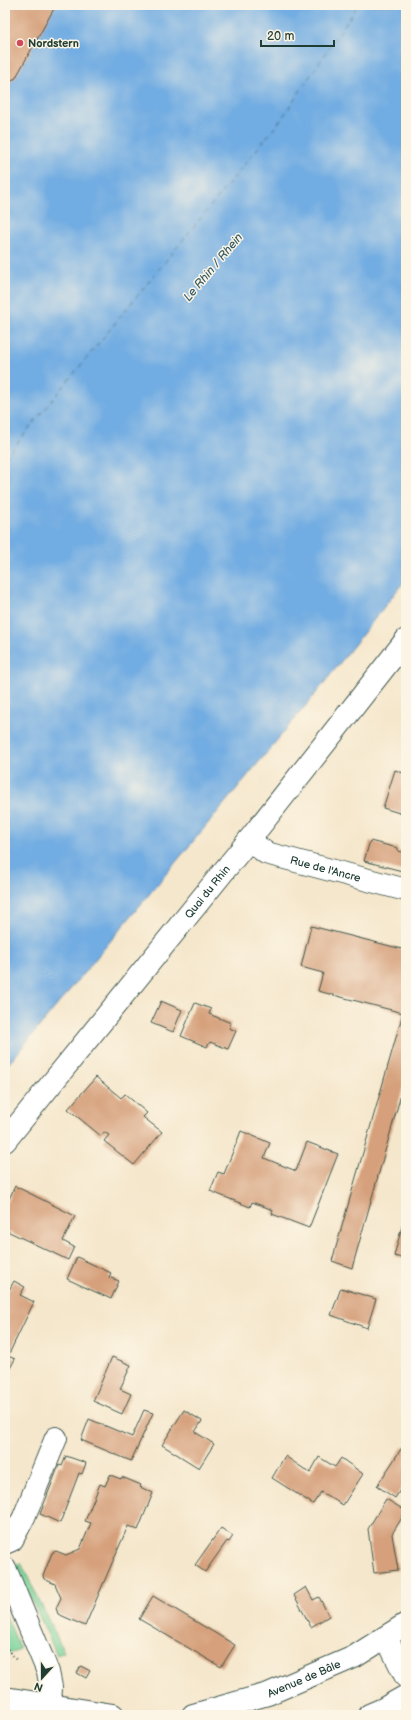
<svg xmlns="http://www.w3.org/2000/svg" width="411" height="1720" font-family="'Balsamiq Sans',sans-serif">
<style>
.green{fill:#78d39a;stroke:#4c8867}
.water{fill:#71ace2;stroke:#48748b}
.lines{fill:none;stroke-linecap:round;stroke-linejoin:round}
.ferry{stroke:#385e68;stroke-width:1;stroke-dasharray:5 4;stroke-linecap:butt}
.building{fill:#d6a07c}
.minor-casing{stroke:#3f564b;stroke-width:24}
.path{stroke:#3f564b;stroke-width:2.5;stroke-dasharray:1 3;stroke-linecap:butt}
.minor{stroke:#fff;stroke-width:22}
.poi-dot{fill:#d1495b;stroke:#fcf5e5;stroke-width:1.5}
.labels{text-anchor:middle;stroke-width:3;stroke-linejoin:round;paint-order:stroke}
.poi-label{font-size:11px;font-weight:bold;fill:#1f3d34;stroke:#fcf5e5;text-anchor:start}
.street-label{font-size:11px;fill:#1f3d34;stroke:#fcf5e5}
.water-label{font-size:12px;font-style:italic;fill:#385e68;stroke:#fcf5e5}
</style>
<rect width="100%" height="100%" fill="#fcf5e5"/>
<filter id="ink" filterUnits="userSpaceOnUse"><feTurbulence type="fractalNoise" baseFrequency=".025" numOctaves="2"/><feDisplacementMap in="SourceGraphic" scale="8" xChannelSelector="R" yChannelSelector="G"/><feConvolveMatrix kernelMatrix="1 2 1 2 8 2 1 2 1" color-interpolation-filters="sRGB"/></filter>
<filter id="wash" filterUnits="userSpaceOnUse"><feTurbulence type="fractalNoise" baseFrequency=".012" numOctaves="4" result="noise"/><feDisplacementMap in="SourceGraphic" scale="16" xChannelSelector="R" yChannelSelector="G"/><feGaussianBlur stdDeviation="0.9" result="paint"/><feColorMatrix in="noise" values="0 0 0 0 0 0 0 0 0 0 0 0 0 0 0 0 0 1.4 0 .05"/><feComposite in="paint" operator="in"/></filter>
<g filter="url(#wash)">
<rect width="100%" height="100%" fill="#f5e7cc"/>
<g class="green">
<path d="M21,1563L64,1652L57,1655L16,1565Z"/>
<path d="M5,1613L20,1649L5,1656Z"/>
</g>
<path class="water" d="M5,5H406V579L317,692L5,1068Z"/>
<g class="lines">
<path class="ferry" d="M5,458L280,121L358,5"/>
</g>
<g id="blocks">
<g class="building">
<path d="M6,5H56L15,79H13L5,91V7Z"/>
<path d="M395,770L406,774V815L383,808Z"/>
<path d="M370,841L398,848V851L406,853V872L364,861Z"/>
<path d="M311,926L406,950V1077L352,1268L332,1261L403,1013L318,991L323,973L301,967Z"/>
<path d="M161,1001L182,1010L173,1032L151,1023Z"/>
<path d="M195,1003L211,1009L209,1014L231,1023L229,1028L236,1031L228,1049L210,1042L207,1047L181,1036Z"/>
<path d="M96,1077L121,1098L125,1094L147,1113L143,1117L162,1132L134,1165L104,1141L109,1135L104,1132L101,1136L68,1109Z"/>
<path d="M241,1131L270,1143L264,1158L296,1171L307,1142L338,1154L309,1228L272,1214L273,1210L252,1202L250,1207L210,1191L218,1172L224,1174Z"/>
<path d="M15,1186L75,1216L63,1241L74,1247L68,1260L5,1230V1208Z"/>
<path d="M406,1212V1259L394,1256Z"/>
<path d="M77,1257L111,1273L109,1277L119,1281L111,1299L67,1279Z"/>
<path d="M14,1281L25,1287L20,1295L34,1302L8,1356L15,1359L7,1374L5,1372V1288L9,1290Z"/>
<path d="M341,1288L376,1299L367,1328L331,1315Z"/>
<path d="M112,1357L131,1365L120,1389L131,1394L122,1414L93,1401Z"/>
<path d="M144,1410L153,1413L131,1461L81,1440L89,1419L132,1437Z"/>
<path d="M184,1410L202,1421L195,1432L214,1444L199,1468L162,1445Z"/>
<path d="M403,1446L406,1448V1481L395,1498L377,1486Z"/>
<path d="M66,1456L86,1463L82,1474L79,1473L60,1523L40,1514L59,1465L62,1466Z"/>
<path d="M285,1456L310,1473L319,1457L335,1467L341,1458L363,1474L343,1505L321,1492L313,1504L272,1478Z"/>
<path d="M110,1475L121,1479L122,1477L141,1485L140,1487L153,1493L138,1530L128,1526L85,1626L58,1614L56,1608L61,1598L55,1584L44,1579L43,1576L52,1553L56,1551L66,1555L80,1549L91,1523L85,1521L100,1484L105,1486Z"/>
<path d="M386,1499L406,1511L392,1534L398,1570L374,1573L368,1529Z"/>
<path d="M221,1528L233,1536L229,1542L227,1541L205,1572L195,1565Z"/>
<path d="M306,1587L313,1600L319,1597L329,1616L311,1627L294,1595Z"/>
<path d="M153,1596L235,1645L221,1667L139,1619Z"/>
<path d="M81,1666L90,1671L86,1678L77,1673Z"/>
</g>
</g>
</g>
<g filter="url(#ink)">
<use href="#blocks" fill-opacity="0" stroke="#3f564b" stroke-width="1"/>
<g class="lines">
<defs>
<g id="minor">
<path id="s1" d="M249,840L266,853L406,890"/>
<path id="s2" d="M5,1141L249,840L406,640"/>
<path d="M5,1543L12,1540L24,1517L56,1438"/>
<path d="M5,1568L48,1672L51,1687L50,1704"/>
<path d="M386,1637L406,1677"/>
<path d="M5,1698L113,1715"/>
<path id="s3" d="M193,1715L268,1694L354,1657L406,1624"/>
<path d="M369,1715L383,1709L406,1696"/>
</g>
</defs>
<use href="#minor" class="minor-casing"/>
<path class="path" d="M5,1646L17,1661"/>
<use href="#minor" class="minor"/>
</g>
</g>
<circle class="poi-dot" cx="20" cy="43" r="4"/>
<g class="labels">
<g class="poi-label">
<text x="28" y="47">Nordstern</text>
</g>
<g class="street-label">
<text dy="4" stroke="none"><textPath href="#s1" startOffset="83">Rue de l'Ancre</textPath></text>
<text dy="4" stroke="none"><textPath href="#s2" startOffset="321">Quai du Rhin</textPath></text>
<text dy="4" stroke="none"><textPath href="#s3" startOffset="117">Avenue de Bâle</textPath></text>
</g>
<g class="water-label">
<text transform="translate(213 267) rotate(-50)" y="4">Le Rhin / Rhein</text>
</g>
</g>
<rect width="411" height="1720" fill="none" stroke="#fcf5e5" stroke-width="20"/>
<g transform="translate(42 1678) rotate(201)" stroke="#fcf5e5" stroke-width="3" paint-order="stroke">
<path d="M0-3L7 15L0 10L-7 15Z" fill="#1f3d34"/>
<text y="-6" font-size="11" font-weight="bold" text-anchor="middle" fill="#1f3d34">N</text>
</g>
<path d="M261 40v6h73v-6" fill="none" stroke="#1f3d34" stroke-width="2"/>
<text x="267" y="40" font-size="12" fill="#1f3d34" stroke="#fcf5e5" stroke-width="3" paint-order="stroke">20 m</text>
</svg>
